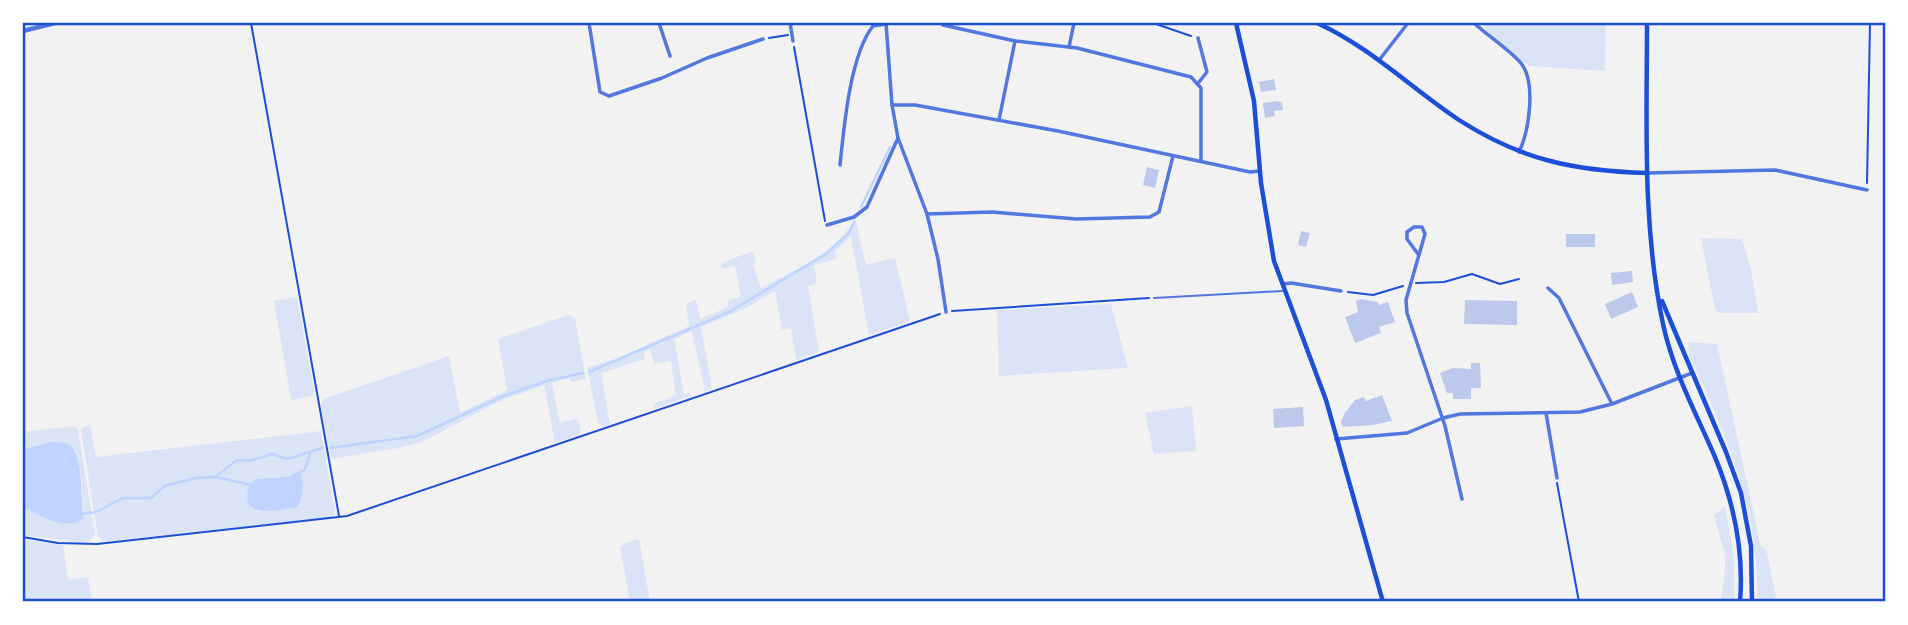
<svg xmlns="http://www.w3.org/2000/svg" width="1908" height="625" font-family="Karla,sans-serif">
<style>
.green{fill:#dbe4f7}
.water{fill:#bfd3fe}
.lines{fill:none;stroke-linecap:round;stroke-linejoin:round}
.stream{stroke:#bfd3fe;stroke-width:2.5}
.building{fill:#bdc9ec}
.path{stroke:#1d4ed8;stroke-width:2}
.service{stroke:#5277de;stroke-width:2}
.minor{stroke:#5277de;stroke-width:3.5}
.tertiary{stroke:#5277de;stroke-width:4.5}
.secondary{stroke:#1d4ed8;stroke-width:4.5}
.neatline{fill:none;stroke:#1d4ed8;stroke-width:2.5}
</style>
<rect width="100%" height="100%" fill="#f2f2f2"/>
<g class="green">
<path d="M1483,23H1606L1605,71L1529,66L1489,36Z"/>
<path d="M855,218L866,265L895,258L910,321L869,335L851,237L835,251L836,259L814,265L817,283L808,286L819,352L796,360L791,328L782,330L775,291L744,309L701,327L712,389L705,392L692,331L674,339L684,394L690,393L691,396L654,409L653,404L676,395L671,361L654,364L650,349L644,352L645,359L601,373L610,425L604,427L598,423L587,368L616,359L689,326L686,304L696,299L700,319L728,307L727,301L741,296L735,266L722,269L721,263L753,251L756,263L753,265L761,288C795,270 836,253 855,218Z"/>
<path d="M1701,238L1742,239L1751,269L1758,313H1719L1715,310Z"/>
<path d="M297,297L314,391L312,396L291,400L274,301Z"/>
<path d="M1111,304L1128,368L999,376L997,310Z"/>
<path d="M569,315L575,318L586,379L571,382L570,378L552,383L560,423L578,418L581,434L555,443L544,385L498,402L422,442L399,448L331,459L321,406L322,401L326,398L449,356L460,413L507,390L498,339Z"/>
<path d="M1688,342L1717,344L1761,547L1766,549L1777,602H1757C1760,511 1727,436 1689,355Z"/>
<path d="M1192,406L1196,451L1154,454L1145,413Z"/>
<path d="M90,425L96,457L321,431L335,511L334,515L329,518L108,541L102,540L98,536L81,431L82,428Z"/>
<path d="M74,426L78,430L95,535L87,543L23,535V507L57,522L83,519L82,483L75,450L51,442L23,449V432Z"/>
<path d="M1725,506L1734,556V602H1721L1725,571V555L1714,515Z"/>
<path d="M23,539L63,545L68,580L88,577L92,602H23Z"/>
<path d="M639,539L650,602H630L620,547L625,543Z"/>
</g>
<g class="water">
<path d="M51,442C56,442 63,442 68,444C84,452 81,503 83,519C65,531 40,516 23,507V449Z"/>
<path d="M297,472L301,474C304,487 303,496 298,507C287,508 270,513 259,510C242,506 246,488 255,479L288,477Z"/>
</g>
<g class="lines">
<g class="stream">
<path d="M861,207L890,147"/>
<path d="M589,372L729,312L826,254L849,233L854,222"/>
<path d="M330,448L417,436L506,395L547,381L583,373"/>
<path d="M297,475L305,469L310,453"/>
<path d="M215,477L252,485"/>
<path d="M81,514L96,512L123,498H151L165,486L195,478L215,477L237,460L249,461L272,454L287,459L323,448"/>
</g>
</g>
<g class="building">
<path d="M1274,79L1276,90L1261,92L1259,82Z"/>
<path d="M1277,101L1282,102L1283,110L1274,111L1275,116L1265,118L1263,103Z"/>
<path d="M1147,167L1159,170L1155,188L1143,185Z"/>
<path d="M1301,231L1310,233L1306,247L1298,245Z"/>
<rect x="1566" y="234" width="29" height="13"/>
<path d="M1632,271L1633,282L1612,285L1611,273Z"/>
<path d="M1632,292L1638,307L1611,319L1605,304Z"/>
<path d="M1361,299L1378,302L1379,305L1388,302L1395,322L1379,327L1381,333L1355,343L1345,317L1358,312L1356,301Z"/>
<path d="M1465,300L1517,301V325L1464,324Z"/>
<path d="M1471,363H1480L1481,388H1471V399H1453V393H1447L1440,373L1453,368L1471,369Z"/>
<path d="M1382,395L1392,421L1373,425L1343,427L1341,422L1344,414L1355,400L1364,397L1366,401Z"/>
<path d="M1303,407L1304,426L1274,428L1273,409Z"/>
</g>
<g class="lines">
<g class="path">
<path d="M251,23L339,516"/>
<path d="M1153,23L1191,36"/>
<path d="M769,38L788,35"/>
<path d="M794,47L825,221"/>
<path d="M1867,183L1870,23"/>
<path d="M1416,283L1444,282L1472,274L1500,284L1519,279"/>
<path d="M1348,292L1373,295L1403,286"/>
<path d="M952,311L1149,298"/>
<path d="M1557,483L1579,602"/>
<path d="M23,537L58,543L97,544L347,516L940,314"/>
</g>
<path class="service" d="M1154,298L1282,291"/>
<g class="minor">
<path d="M589,23L600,92L609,96L662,78L707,58L763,39"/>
<path d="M659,23L670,56"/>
<path d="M790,23L793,41"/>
<path d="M886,23L892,105L898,138L927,214L938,259L946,312"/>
<path d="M1474,23C1488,36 1507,48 1520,62C1537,81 1529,131 1519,152"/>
<path d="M943,25L1015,41L1077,48L1191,77L1201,88V161"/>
<path d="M1198,38L1207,72L1199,82"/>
<path d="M1069,47L1074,23"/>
<path d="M1380,59L1408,23"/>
<path d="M892,105H915L1058,131L1250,172L1260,171"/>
<path d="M999,120L1015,41"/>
<path d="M840,165C844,127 850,55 873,26L886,24"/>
<path d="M1647,173L1775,170L1867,190"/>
<path d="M927,214L992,212L1076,219L1150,217L1159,212L1173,156"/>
<path d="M827,225L854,217L867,207L898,138"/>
<path d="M1418,254L1407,239V232L1414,227H1422L1425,234L1406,300L1407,313L1445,426L1462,499"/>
<path d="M1283,284L1291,283L1341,291"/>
<path d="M1548,288L1559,298L1612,404"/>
<path d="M1546,413L1557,478"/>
<path d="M1336,439L1407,433L1443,418L1460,414L1580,412L1612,404L1692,373"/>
</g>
<path class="tertiary" d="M23,31L55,23"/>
<g class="secondary">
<path d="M1236,23L1254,101L1261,183L1274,261L1326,400L1383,602"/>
<path d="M1317,23C1370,47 1411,88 1459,120C1521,160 1575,171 1647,173"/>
<path d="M1647,23C1647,123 1642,225 1663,324C1673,371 1696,413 1715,457C1734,503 1744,553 1740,602"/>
<path d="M1662,301L1726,452L1741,493L1751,546L1752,602"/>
</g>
</g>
<rect width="1908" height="625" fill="none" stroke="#ffffff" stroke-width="49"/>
<rect x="24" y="24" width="1860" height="576" class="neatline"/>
</svg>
